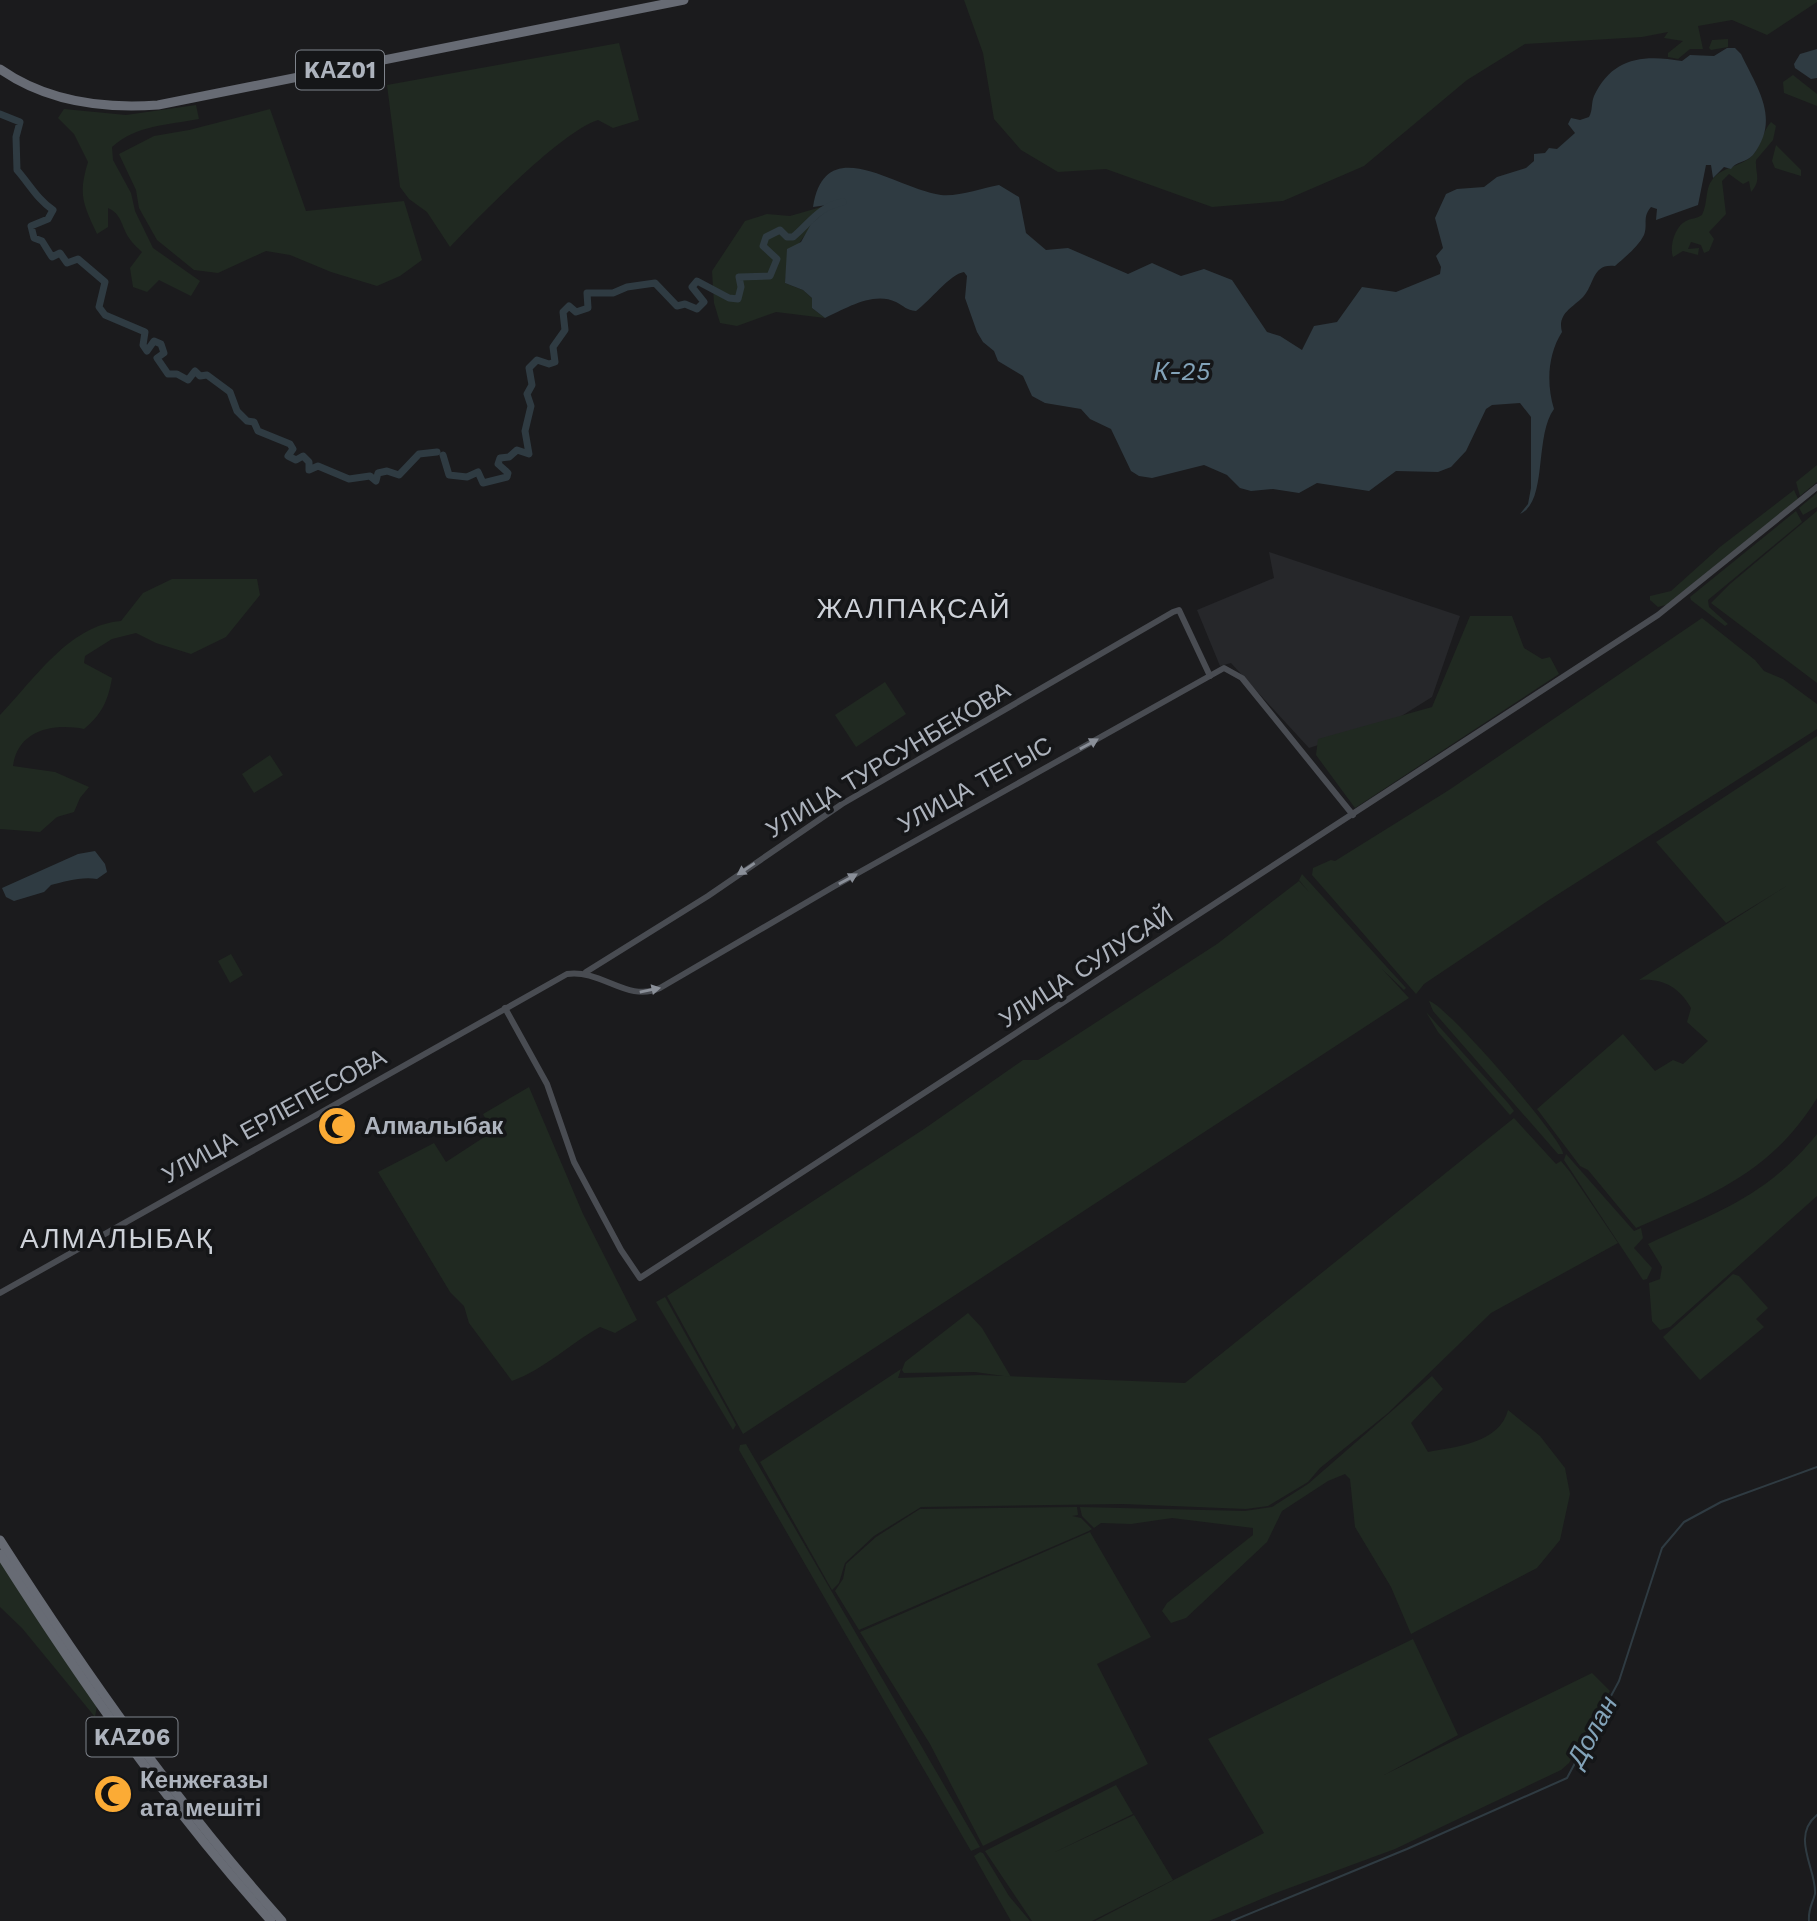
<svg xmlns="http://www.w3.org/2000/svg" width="1817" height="1921" font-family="'Work Sans',sans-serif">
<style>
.built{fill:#26272a}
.green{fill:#202921}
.water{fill:#2f3b42}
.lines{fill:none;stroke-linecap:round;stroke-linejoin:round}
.stream{stroke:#2f3b42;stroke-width:2}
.river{stroke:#2f3b42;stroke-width:7}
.secondary{stroke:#494c52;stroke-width:6}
.highway{stroke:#676b74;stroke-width:9}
.oneway{fill:#8a8f98}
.labels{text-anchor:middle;stroke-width:7;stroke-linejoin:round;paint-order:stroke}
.shield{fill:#151618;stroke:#7f848c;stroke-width:2}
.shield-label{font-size:23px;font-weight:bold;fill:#adb3bd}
.street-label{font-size:24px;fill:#adb3bd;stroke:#151618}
.poi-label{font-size:24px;font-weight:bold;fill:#adb3bd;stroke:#151618;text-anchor:start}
.water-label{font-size:26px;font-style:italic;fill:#83a3b9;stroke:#151618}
.quarter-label{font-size:28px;letter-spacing:2px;fill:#ced2d9;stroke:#151618}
</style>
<rect width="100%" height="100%" fill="#1b1b1d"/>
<path class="built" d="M1269,552L1460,616L1432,697L1395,720L1309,748L1231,663L1220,666L1197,610L1274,578Z"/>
<g class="green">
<path d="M964,0H1817V2L1767,35L1732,20L1698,26L1703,49H1690L1678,59L1668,57V53L1683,41L1664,38L1668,32L1642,37L1525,44L1467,80L1364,166L1283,201L1212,207L1106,169L1058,172L1021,150L994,119L983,53Z"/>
<path d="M1728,39V47L1711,50L1709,48L1712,40Z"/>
<path d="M619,43L639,120L613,128L598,120C562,131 478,217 450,247L427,212L409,199L400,187L387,85Z"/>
<path d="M1793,75L1817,94V106L1784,93L1783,82Z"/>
<path d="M196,105L199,119C168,125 136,125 112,147L113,160L131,193L135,211L153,248L200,281L191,296L159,280L147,292L133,287L130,268L142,252C138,248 132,243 129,238C121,226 122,214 108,208V227L97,234C83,204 78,195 88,162L74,134L58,118L64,109L126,115Z"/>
<path d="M270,109L306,211L404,201L422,260L400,276L377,286L331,272L290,255L266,251L218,273L194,270L157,240L139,208L136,190L119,154L154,136L189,130Z"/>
<path d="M1771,122L1776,126L1773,140L1756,160C1755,174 1762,180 1751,192L1749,181L1743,184L1729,174L1722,181L1726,214L1709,232L1714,239L1709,251L1704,253L1701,245L1691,242L1688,249L1699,248L1698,255L1683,251L1673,257C1669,247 1675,226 1686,221C1692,218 1696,219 1702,215C1708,203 1705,189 1712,180C1722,166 1742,167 1753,155C1761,145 1763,131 1771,122Z"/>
<path d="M1776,145L1801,170V176L1775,168L1772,161Z"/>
<path d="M835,203C811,225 788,250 785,283L803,290L812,298V308L825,318L776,312L737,326L720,323L714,303L712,271L745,221L767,214L790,216Z"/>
<path d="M1817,465V482L1800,496L1796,482Z"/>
<path d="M1794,490L1798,499L1666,605L1658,607L1650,600V596L1671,591L1720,547Z"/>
<path d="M1817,493V507L1803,515L1799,508Z"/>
<path d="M1796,511L1802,522L1708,600L1709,607L1728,624L1725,626L1691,600L1690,597Z"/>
<path d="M1817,511V683L1711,603L1730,584Z"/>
<path d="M172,579H257L260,595L226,637L191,654L156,643L136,633L112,639L85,656L84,663L112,678C108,701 102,714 84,729C53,723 18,730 13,766L55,772L89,787L80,798L74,812L57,817L40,832L0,829V715C34,680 69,625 121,621L143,593Z"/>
<path d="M1470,616H1512L1524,648L1542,659L1550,657L1559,674L1355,808L1316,755L1318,739L1432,707Z"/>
<path d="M1702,618L1755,660L1764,671L1783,679L1817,704V729L1549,900L1424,984L1416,994L1312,875L1313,868L1331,860L1335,861L1449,790Z"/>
<path d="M885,682L906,714L856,747L835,715Z"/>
<path d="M1817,736V1098C1772,1172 1711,1195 1636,1228L1588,1170L1580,1166L1537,1109L1623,1034L1655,1071L1673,1060L1683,1064L1708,1041L1687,1022L1691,1008C1679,987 1663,978 1639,980L1788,885L1726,923L1656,842Z"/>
<path d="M270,755L283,775L254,793L242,774Z"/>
<path d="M1302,874L1406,988L1404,990L1382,969L1409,998L743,1434L667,1296L924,1129L1023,1060H1038L1217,944L1299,881L1309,892L1299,880Z"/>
<path d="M231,954L243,975L230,983L218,961Z"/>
<path d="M1429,1001C1445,1003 1565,1142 1563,1154H1558L1433,1011Z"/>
<path d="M1426,1012L1508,1103L1514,1111L1510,1115L1438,1032Z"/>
<path d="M529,1087L583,1214L637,1320L615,1333L600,1327C569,1344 545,1369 512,1381L469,1323L464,1306L450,1292L378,1172L434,1143L446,1162L492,1132L483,1114Z"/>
<path d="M1514,1118L1556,1164L1561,1161L1570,1172L1618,1243L1491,1313L1388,1413L1320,1468L1308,1482L1268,1506L1246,1509L1123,1504L921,1507L874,1536L845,1563L839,1583L832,1590L760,1462L901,1369L898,1378L980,1375L1185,1383Z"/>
<path d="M1817,1134V1196L1670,1327L1660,1330L1652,1321L1649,1283L1660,1279L1662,1267L1648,1244C1719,1211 1766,1197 1817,1134Z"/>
<path d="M1566,1154L1634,1231L1641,1228L1643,1238L1634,1248L1652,1268L1647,1279L1643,1280L1564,1160Z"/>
<path d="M1733,1274L1739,1276L1768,1308L1756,1319L1764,1327L1700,1380L1663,1337Z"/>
<path d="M665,1297L736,1425L733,1430L656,1302Z"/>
<path d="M968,1313L982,1328L1011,1377L975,1372L904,1373L902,1370L905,1362Z"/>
<path d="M1432,1376L1443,1389L1411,1423L1428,1452C1455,1447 1500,1443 1508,1410L1540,1436L1565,1468L1570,1494L1560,1540L1537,1568L1411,1634L1391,1587L1355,1527L1350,1479L1345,1474L1328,1481L1282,1511L1267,1542L1186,1618L1171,1623L1162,1611L1167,1603L1253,1535V1528L1172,1518L1131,1524L1101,1523L1094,1528L1082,1516L1080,1507L1245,1511L1272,1507L1308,1484Z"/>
<path d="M746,1444L980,1847L971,1851L772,1507L739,1450L740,1445Z"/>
<path d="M1077,1507L1078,1515L1072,1516L1081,1518L1092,1529L1089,1531L859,1630L835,1591L843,1579L846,1564L876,1537L920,1509Z"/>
<path d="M1090,1532L1151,1637L1097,1664L1148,1764L983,1846L930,1744L860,1632Z"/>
<path d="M0,1555L97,1706L95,1717L22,1628L0,1607Z"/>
<path d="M1413,1639L1458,1735L1384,1775L1592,1673L1610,1691L1569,1763L1561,1770L1395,1849L1273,1894L1209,1921H1095L1264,1833L1208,1739Z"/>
<path d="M1116,1785L1133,1814L1053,1853L1134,1815L1173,1880L1092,1921H1032L985,1851Z"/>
<path d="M980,1852L983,1853L1009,1896L1030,1921H1011L974,1856Z"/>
</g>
<g class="water">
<path d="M1727,48H1735L1741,54C1757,88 1781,119 1753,155C1747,162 1735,162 1731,169L1724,167L1713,178L1711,165H1706L1698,205L1656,220L1657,209L1651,207C1642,217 1648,225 1644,235C1638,247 1625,257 1615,266C1592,263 1595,284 1583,297C1572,308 1557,314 1562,332C1548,354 1546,383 1554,409C1534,436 1548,502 1520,514L1528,504L1531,488V417L1520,403L1492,405L1486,409L1466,451L1451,467L1438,472L1396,471L1369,491L1317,483L1299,493L1273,489L1251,491L1240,488L1227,475L1204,465L1152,478L1139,476L1131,471L1111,429L1090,419L1081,409L1045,403L1032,396L1023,376L998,361L994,351L983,342L977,332L965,298L967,276L964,272C950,274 930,301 916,311C906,310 904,306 896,302C873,291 845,309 825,318L812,308V298L803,290L785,283L787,249L801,242L811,224L834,204L813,207C825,130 896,189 941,195C958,197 982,188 999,185L1019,197L1026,233L1046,250L1068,248L1128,274L1152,263L1181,276L1204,269L1232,280L1267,332L1280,336L1302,350L1314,326L1337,322L1362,287L1396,292L1440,274L1441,267L1436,256L1443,248L1435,218L1446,194L1457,189L1484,187L1497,177L1526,168L1534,161V154L1545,153L1549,148L1557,149L1575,133L1568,124L1571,118L1580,120L1589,117C1593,110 1591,103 1594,96C1612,58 1642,54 1682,61L1690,55L1714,56Z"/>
<path d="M1817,49V78L1811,79L1795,68L1794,64L1800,54Z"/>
<path d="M95,851L105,864L107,872L97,879C82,876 63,882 51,885L44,892L14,901L6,897L2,888L78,854Z"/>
</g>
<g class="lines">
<g class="stream">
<path d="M1232,1921L1407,1849L1567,1778L1619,1681L1662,1548L1684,1522L1721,1502L1817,1467"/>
<path d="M1809,1921C1808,1909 1812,1905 1815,1894C1817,1870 1790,1837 1817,1815"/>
</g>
<g class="river">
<path d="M0,114L20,122L16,137L17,170C30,185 38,200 53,210L48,219L31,226L34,238L42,241L52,257L60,253L67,263L78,259L105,282L99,307L105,315L145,332L143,345L147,351L154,341L161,344L164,353L157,358L168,374H177L188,380L195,371L200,376L207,375L230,392L237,411L247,421L254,422L258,431L290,444L293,449L288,456L296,460L303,456L309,462V470L318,466L349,479L370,476L376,481L378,473L387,471L399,475L419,454L437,452"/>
<path d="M443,455L449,475L467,477L478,472L483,483L507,477L508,473L498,464L500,458L509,457L517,450L529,454L525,431L531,406L527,394L532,385L529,368L537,360L549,364L555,362L553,347L565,330L563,312L569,306L576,312L588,308L587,293H613L627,287L655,283L677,306L685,304L697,309L704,302L692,287L697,281L729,298L738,299L741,287L739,277L770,276L777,259L763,246L766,237L780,230L787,237H793C810,223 819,206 843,202"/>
</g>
<g class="secondary">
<path d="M586,972L708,896L842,804L1173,612L1179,610L1210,676"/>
<path d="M505,1008L547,1084L574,1162L621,1250L640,1278L1658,615L1817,487"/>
<path d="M0,1293L567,974C602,969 627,1003 660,988L833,887L1224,668L1242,678L1353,815"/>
</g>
<g class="highway">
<path d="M0,69C47,102 103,109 158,105L684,0"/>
<path d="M0,1540C86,1674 176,1802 282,1921"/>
<path d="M0,1554C82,1683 169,1807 271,1921"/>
</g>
</g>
<defs><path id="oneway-solid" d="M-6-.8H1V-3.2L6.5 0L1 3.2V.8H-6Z" transform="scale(1.75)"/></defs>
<g class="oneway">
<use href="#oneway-solid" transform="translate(1089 744) rotate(-29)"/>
<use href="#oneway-solid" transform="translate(746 869) rotate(146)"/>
<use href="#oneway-solid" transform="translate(848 879) rotate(-29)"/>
<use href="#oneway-solid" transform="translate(650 990) rotate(-12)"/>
</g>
<defs>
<symbol id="mosque-disc" viewBox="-11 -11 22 22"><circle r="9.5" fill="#fbab35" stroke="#151618"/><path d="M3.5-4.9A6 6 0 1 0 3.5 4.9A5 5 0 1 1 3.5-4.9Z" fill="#111"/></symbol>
</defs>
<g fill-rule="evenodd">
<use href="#mosque-disc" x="315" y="1104" width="44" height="44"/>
<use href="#mosque-disc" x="91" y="1772" width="44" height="44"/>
</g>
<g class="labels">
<g class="shield">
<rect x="296" y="50.5" width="88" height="39" rx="5"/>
<rect x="86.5" y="1717.5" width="91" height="39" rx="5"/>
</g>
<g class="shield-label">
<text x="340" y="78">KАZ01</text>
<text x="132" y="1745">KАZ06</text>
</g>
<g class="street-label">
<text transform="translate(888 760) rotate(-31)" y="8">УЛИЦА ТУРСУНБЕКОВА</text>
<text transform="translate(975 785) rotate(-29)" y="8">УЛИЦА ТЕГЫС</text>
<text transform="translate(1086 967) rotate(-33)" y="8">УЛИЦА СУЛУСАЙ</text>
<text transform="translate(274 1116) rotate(-29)" y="8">УЛИЦА ЕРЛЕПЕСОВА</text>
</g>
<g class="poi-label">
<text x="364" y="1134">Алмалыбак</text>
<text x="140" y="1788">Кенжеғазы<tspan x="140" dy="28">ата мешіті</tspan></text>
</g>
<g class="water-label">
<text x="1182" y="380">К-25</text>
<text transform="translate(1592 1731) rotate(-61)" y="9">Долан</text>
</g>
<g class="quarter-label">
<text x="914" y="618">ЖАЛПАҚСАЙ</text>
<text x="117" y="1248">АЛМАЛЫБАҚ</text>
</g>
</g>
</svg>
